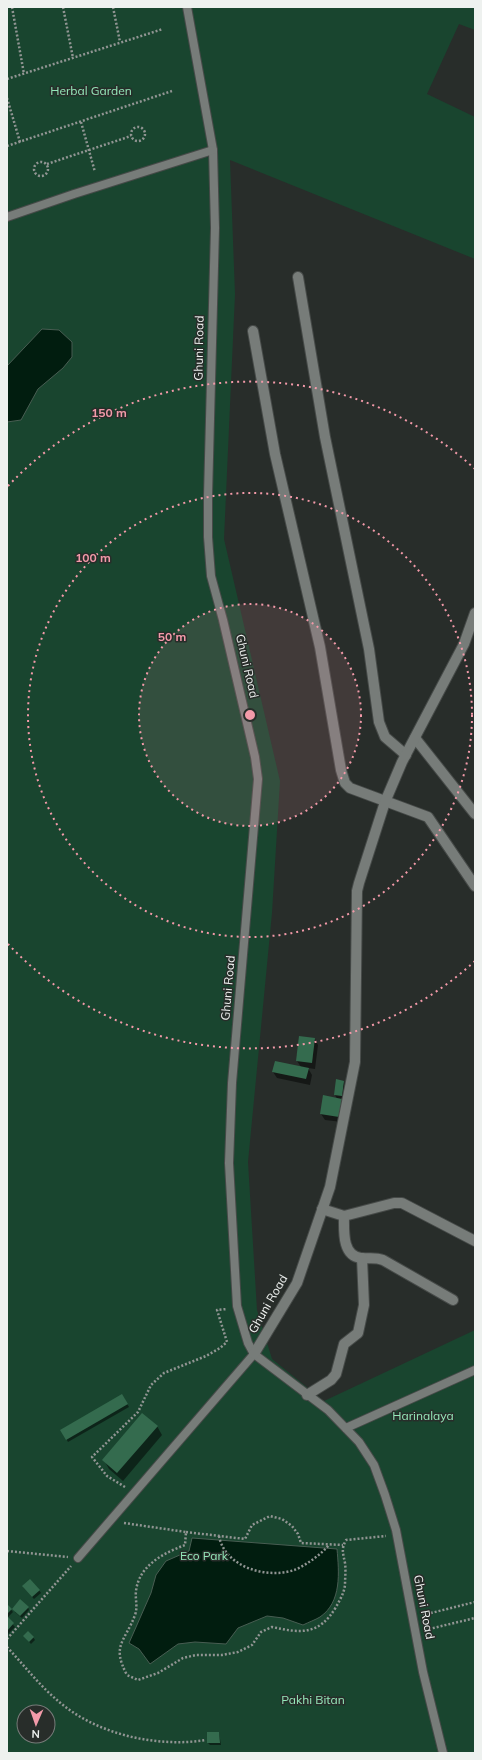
<svg xmlns="http://www.w3.org/2000/svg" width="482" height="1760" font-family="Mulish,sans-serif">
<style>
.green{fill:#19452f;fill-rule:evenodd}
.water{fill:#011d0f;stroke:#485d52}
.shadow{fill:#0007}
.building{fill:#346b4e}
.lines{fill:none;stroke-linecap:round;stroke-linejoin:round}
.lane-casing{stroke:#464a48;stroke-width:10}
.street-casing{stroke:#464a48;stroke-width:12}
.path{stroke:#919593;stroke-width:2.5;stroke-dasharray:2 2;stroke-linecap:butt}
.lane{stroke:#777c79;stroke-width:8}
.street{stroke:#777c79;stroke-width:10}
.ring{fill:none;stroke:#f39aa9;stroke-width:2;stroke-dasharray:2 4}
.labels{text-anchor:middle;stroke-width:3;stroke-linejoin:round;paint-order:stroke}
.park-label{font-size:12px;fill:#94e8b9;stroke:#282d2a}
.street-label{font-size:12px;fill:#eef1ef;stroke:#282d2a}
.centre{fill:#f39aa9;stroke:#282d2a;stroke-width:2}
.ring-label{font-size:12px;text-anchor:middle;font-weight:bold;fill:#f39aa9;stroke:#282d2a;stroke-width:3;stroke-linejoin:round;paint-order:stroke}
</style>
<rect width="100%" height="100%" fill="#282d2a"/>
<path class="green" d="M7,7H475V30L459,24L427,94L475,117V259L230,160L235,294L224,539L280,781L272,913L248,1162L257,1310L272,1359L324,1401L475,1330V1753H7ZM24,1712H48V1736H24Z"/>
<g class="water">
<path d="M42,329L59,330L72,342V357L63,368L38,389L21,420L7,422V366Z"/>
<path d="M192,1538L337,1549C339,1572 342,1602 320,1617C315,1620 309,1622 303,1625L283,1618L267,1616L238,1628L226,1644L195,1642L178,1644L150,1664L139,1649L129,1643L151,1593L156,1575L166,1561L189,1551Z"/>
</g>
<g class="shadow">
<path d="M315,1039L318,1045L315,1069L308,1068L312,1075L310,1085L277,1078L273,1072L301,1067L297,1061Z"/>
<path d="M344,1082L345,1084L343,1098H341L345,1105L342,1122L325,1120L321,1114L337,1099L335,1095Z"/>
<path d="M122,1395L129,1407L68,1442L61,1430Z"/>
<path d="M157,1426L162,1435L123,1481L109,1469L104,1460Z"/>
<path d="M23,1587L39,1590L41,1593L34,1599Z"/>
<path d="M7,1605L13,1612L7,1618L15,1627L8,1634L7,1633Z"/>
<path d="M28,1607L29,1610L22,1618L15,1612Z"/>
<path d="M24,1636L33,1637L35,1640L31,1644Z"/>
<path d="M219,1733L221,1745H210L208,1743Z"/>
</g>
<g class="building">
<path d="M299,1036L315,1038L312,1063L296,1061Z"/>
<path d="M275,1061L309,1068L306,1079L272,1072Z"/>
<path d="M336,1079L344,1081L342,1096L334,1095Z"/>
<path d="M323,1095L342,1099L339,1117L320,1114Z"/>
<path d="M122,1394L128,1404L66,1440L60,1430Z"/>
<path d="M142,1413L158,1426L117,1473L102,1460Z"/>
<path d="M30,1579L40,1590L32,1597L22,1586Z"/>
<path d="M20,1599L29,1607L20,1616L12,1609Z"/>
<path d="M7,1604L12,1609L7,1614Z"/>
<path d="M7,1616L14,1623L7,1631Z"/>
<path d="M28,1631L34,1637L29,1642L23,1636Z"/>
<path d="M207,1732H219L220,1743H207Z"/>
</g>
<g class="lines">
<defs>
<g id="lane">
<path d="M187,7L213,150L215,228L208,496V537L211,576L223,620L255,757L258,779L232,1083L229,1163L237,1306L248,1343L254,1354L328,1410L359,1442L374,1465L385,1495L396,1530L423,1672L443,1753"/>
<path d="M7,217L74,194L213,150"/>
<path d="M346,1428L475,1370"/>
<path d="M78,1558L254,1354"/>
</g>
<g id="street">
<path d="M298,277L325,437L369,649L379,722L385,737L406,755"/>
<path d="M253,331L275,454L320,647L341,770L345,783L350,788L428,817L475,886"/>
<path d="M415,738L475,814"/>
<path d="M322,1209L344,1216L394,1203H402L475,1241"/>
<path d="M344,1216C344,1231 342,1256 361,1258C369,1259 375,1257 383,1260L453,1300"/>
<path d="M254,1354L297,1283L330,1187L355,1062L357,891L359,883L385,802L402,762L464,644L475,613"/>
<path d="M307,1395L331,1380L336,1374L344,1344L358,1333L364,1305L362,1258"/>
</g>
</defs>
<use href="#lane" class="lane-casing"/>
<use href="#street" class="street-casing"/>
<g class="path">
<path d="M12,7L24,74"/>
<path d="M63,7L73,58"/>
<path d="M113,7L120,42"/>
<path d="M7,79L163,29"/>
<path d="M7,98L20,142"/>
<path d="M81,122L95,172"/>
<circle cx="138" cy="134" r="7"/>
<path d="M7,146L172,91"/>
<circle cx="41" cy="169" r="7"/>
<path d="M47,164L131,136"/>
<path d="M125,1487L107,1476L92,1457L138,1412L151,1385L164,1373L206,1356L220,1348L227,1342L217,1310L227,1309"/>
<path d="M124,1523L186,1532L185,1545C164,1553 139,1565 136,1591C135,1599 138,1607 135,1615C125,1642 111,1645 127,1675L138,1680L158,1673L183,1658L196,1655H222L238,1652L252,1645L261,1632L272,1627C300,1633 319,1636 336,1607C340,1600 344,1593 345,1585C345,1578 346,1570 345,1563C343,1553 341,1549 346,1540L386,1536"/>
<path d="M186,1532L245,1539L252,1525L270,1516L282,1519L292,1526L298,1534L301,1543L343,1545"/>
<path d="M219,1536C225,1568 269,1580 297,1569C309,1563 320,1555 329,1545"/>
<path d="M7,1551L68,1557"/>
<path d="M423,1615L475,1602"/>
<path d="M425,1630L475,1618"/>
<path d="M7,1639L71,1566"/>
<path d="M7,1647C23,1664 39,1685 57,1700C95,1734 156,1748 206,1740"/>
</g>
<use href="#lane" class="lane"/>
<use href="#street" class="street"/>
</g>
<circle cx="250" cy="715" r="111" fill="#f39aa9" fill-opacity=".12"/>
<g class="ring">
<circle cx="250" cy="715" r="111"/>
<circle cx="250" cy="715" r="222"/>
<path d="M475 961A333 333 0 0 1 8 944M8 486A333 333 0 0 1 475 469"/>
</g>
<g class="labels">
<g class="park-label">
<text x="91" y="95">Herbal Garden</text>
<text x="423" y="1420">Harinalaya</text>
<text x="204" y="1560">Eco Park</text>
<text x="313" y="1704">Pakhi Bitan</text>
</g>
<g class="street-label">
<text transform="translate(199 348) rotate(-89)" y="4">Ghuni Road</text>
<text transform="translate(247 666) rotate(77)" y="4">Ghuni Road</text>
<text transform="translate(228 988) rotate(-85)" y="4">Ghuni Road</text>
<text transform="translate(268 1304) rotate(-60)" y="4">Ghuni Road</text>
<text transform="translate(424 1607) rotate(79)" y="4">Ghuni Road</text>
</g>
</g>
<circle cx="250" cy="715" r="6" class="centre"/>
<g class="ring-label">
<text x="109" y="417">150 m</text>
<text x="93" y="562">100 m</text>
<text x="172" y="641">50 m</text>
</g>
<rect width="482" height="1760" fill="none" stroke="#eef1ef" stroke-width="16"/>
<g transform="translate(36 1724) rotate(182)"><circle r="19" fill="#282d2a" stroke="#777b79"/>
<path d="M0-3L7 15L0 10L-7 15Z" fill="#f39aa9"/>
<text y="-6" font-size="11" font-weight="bold" text-anchor="middle" fill="#eef1ef">N</text>
</g>
</svg>
